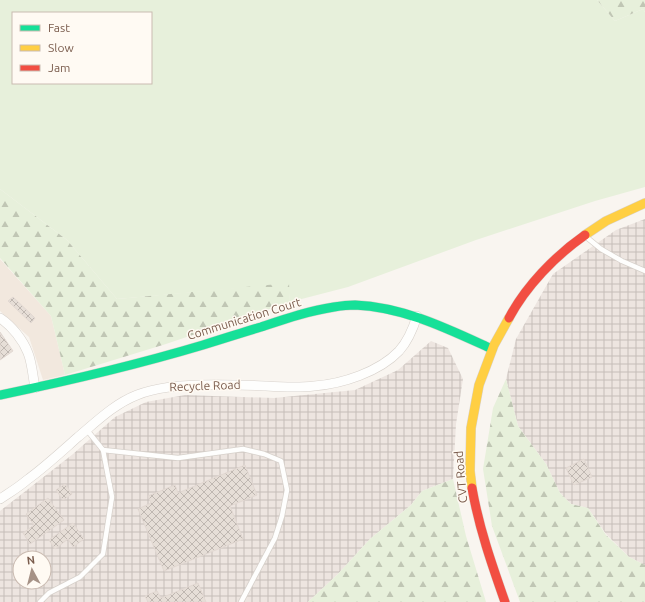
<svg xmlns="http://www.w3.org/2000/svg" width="645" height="602" font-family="Ubuntu,sans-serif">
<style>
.residential{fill:#f2e8de}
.industrial{fill:url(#industrial-grid);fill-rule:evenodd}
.green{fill:#e7f0db;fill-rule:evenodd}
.forest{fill:url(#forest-firs)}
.building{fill:url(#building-cross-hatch);stroke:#e2d8d2}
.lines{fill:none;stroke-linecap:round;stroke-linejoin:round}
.lane-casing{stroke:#d7d1cb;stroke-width:6}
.street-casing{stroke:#d7d1cb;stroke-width:10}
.fast-casing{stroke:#d9d2cb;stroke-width:10}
.slow-casing{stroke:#d9d2cb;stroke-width:10}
.jam-casing{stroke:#d9d2cb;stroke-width:10}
.lane{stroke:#fefefd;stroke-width:4.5}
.street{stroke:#fefefd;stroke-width:9}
.fast{stroke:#16e098;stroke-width:9}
.slow{stroke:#ffcf43;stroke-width:9}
.jam{stroke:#f24e42;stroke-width:9}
.labels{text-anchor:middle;stroke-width:3;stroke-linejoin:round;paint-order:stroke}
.street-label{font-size:12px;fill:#7a5c4d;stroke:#fffaf3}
</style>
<defs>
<pattern id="industrial-grid" width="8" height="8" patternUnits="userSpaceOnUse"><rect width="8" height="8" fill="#ede5e0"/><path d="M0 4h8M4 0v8" fill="none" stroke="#c5bdb8"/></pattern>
<pattern id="forest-firs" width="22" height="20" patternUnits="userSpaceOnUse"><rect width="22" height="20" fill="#e7f0db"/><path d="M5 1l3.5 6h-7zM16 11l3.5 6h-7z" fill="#c0c6b4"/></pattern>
<pattern id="building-cross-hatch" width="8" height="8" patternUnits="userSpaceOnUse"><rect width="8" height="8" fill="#e6ded7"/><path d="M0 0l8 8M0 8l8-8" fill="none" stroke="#bfb7b1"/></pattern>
</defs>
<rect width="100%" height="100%" fill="#f9f5f0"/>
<path class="residential" d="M0,259L51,316L65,375L43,380L29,337L0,311Z"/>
<g class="industrial">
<path d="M645,219V565L629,557L606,534L588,508L571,504L560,493L546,464L518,426L506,379L516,339L553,274L616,230Z"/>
<path d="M431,341L448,348L463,379L456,424L453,479L422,491L411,505L370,539L338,574L308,602H0V511L73,454L115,417L146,402L185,395L274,398L355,390L398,370ZM20,558H44V582H20Z"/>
</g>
<path class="green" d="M0,0H597L615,21L643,9L645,12V187L595,201L476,240L348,287L290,302L288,284L117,299L67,240L0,189ZM13,13H151V83H13Z"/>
<g class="forest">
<path d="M597,0H645V12L643,9L615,21Z"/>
<path d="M0,189L67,240L117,299L289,283L290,302L166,344L65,375L51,316L0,258Z"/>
<path d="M506,379L518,426L546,464L560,493L571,504L588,508L606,535L629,557L645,565V602H520L492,526L483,469L493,408Z"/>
<path d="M453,479L466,536L486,602H308L338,574L370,539L411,505L422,491Z"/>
</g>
<g class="building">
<path d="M13,297L35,318L31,323L8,301Z"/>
<path d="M0,332L13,351L0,360Z"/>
<path d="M584,459L592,477L574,485L566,468Z"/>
<path d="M245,465L257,495L230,506L243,539L164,571L138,509L151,503L148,496L175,485L178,493Z"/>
<path d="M65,484L72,494L63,500L56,490Z"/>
<path d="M48,498L64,520L30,544L23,533L34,525L26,514Z"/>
<path d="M73,523L84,539L73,547L68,539L55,549L49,540Z"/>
<path d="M198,583L206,602H148L145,596L157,591L161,598Z"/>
</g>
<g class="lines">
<defs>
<g id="lane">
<path d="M585,236L601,249L622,261L645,271"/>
<path d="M103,450L178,458L243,449L264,454L281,461L287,490L282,516L275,538L241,602"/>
<path d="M40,602L49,593L80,577L103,554L112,497L103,450L87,430"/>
</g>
<g id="street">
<path d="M0,318C12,326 23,340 28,353C32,363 33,377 35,388"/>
<path d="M0,499C9,493 19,487 27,480C45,467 61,452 78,437C96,422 114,404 137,395C157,387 178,386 199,385C221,384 243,385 265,386C282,387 298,388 314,386C342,384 379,372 399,351C408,341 413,329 417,316"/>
</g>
<path id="fast" d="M0,395C68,381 136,365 203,345C222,339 241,333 261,327C285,319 308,311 334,307C340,306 348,305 355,305C404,307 448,329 492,349"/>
<g id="slow">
<path d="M585,235L606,221L645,203"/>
<path d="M472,488L470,471L471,428L479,385L494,345L509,318"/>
</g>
<g id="jam">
<path d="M509,318C526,286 555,256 585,235"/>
<path d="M472,488C479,528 492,565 505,602"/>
</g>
</defs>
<use href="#lane" class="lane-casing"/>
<use href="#street" class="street-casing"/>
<use href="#fast" class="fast-casing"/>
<use href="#slow" class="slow-casing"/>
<use href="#jam" class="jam-casing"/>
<use href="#lane" class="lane"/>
<use href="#street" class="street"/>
<use href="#fast" class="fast"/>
<use href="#slow" class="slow"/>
<use href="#jam" class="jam"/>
</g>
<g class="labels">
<g class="street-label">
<text transform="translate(244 319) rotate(-17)" y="4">Communication Court</text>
<text transform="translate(205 386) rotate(-2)" y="4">Recycle Road</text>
<text transform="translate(461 477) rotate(-95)" y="4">CVT Road</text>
</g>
</g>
<rect x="12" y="12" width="140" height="72" fill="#fffaf3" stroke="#cabbb1"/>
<rect x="20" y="25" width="20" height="6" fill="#16e098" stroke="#cabbb1"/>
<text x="48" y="32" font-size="12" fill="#7a5c4d">Fast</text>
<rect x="20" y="45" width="20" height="6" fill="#ffcf43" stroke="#cabbb1"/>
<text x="48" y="52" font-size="12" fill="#7a5c4d">Slow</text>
<rect x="20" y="65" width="20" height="6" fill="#f24e42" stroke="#cabbb1"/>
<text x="48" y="72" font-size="12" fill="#7a5c4d">Jam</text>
<g transform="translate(32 570) rotate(353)"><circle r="19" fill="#fffaf3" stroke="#cabbb1"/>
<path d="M0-3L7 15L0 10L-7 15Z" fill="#a69286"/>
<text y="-6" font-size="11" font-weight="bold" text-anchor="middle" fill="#7a5c4d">N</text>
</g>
</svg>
